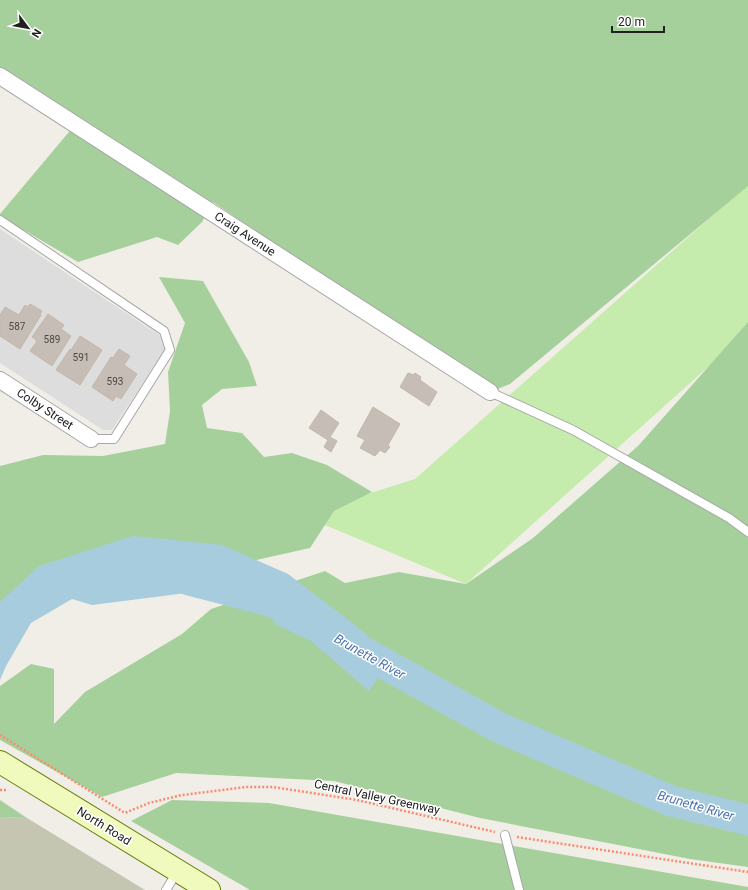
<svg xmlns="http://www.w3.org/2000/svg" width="748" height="890" font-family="Roboto,sans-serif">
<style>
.residential{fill:#dedddd}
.construction{fill:#c4c6b2}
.grass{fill:#c5ebad}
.forest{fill:#a6d09b}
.water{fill:#a7ccde}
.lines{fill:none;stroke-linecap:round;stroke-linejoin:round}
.river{stroke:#a7ccde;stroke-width:31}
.building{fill:#c6beb6;stroke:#c3b7a9}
.lane-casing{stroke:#a7a7a7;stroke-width:10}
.street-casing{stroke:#a7a7a7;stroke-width:18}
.secondary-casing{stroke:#617a04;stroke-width:24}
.path{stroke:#fb8b6e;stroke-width:2.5;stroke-dasharray:2 2;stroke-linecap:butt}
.lane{stroke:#fff;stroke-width:8}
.street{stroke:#fff;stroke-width:16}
.secondary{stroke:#f0fabc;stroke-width:22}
.labels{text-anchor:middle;stroke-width:3;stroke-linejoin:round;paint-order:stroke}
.number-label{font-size:10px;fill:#4a4846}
.street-label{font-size:12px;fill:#202020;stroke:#fff}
.water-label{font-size:13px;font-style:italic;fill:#4b74b1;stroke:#fff}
</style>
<rect width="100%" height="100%" fill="#f1eee7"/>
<path class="residential" d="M0,229L162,337L166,348L112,430H103L0,363Z"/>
<path class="construction" d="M0,817L27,818L145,890H0Z"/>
<path class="grass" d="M748,184V331L466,584L301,515L415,479Z"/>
<g class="forest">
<path d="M0,0H748V186L510,384L490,392L213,202L202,222L178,245L157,237L78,262L0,216V214L79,120L0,69Z"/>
<path d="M159,277L203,281L249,362L257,386L222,389L202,405L207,428L242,433L264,457L292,453L327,465L372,492L334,511L310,548L203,572L0,610V466L43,455L103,456L165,444L170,411L168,372L185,323Z"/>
<path d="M748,322V867L690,859L480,818L334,781L176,773L102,797L0,740V686L31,664L54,669V724L85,692L182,634L211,609L325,571L345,583L399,572L466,584L533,538L638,446Z"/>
<path d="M0,800L27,818L0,817Z"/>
<path d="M172,800L269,803L748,887V890H250L131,821Z"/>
</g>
<path class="water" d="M133,536L222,545L288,574L355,625L392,657L369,691L311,641L277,625L249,591L210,590L92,605L72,599L31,623L6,666L0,680V602L39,566Z"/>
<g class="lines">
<g class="river">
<path d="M189,580L274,602L293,613"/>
<path d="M349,644L498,727L671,801L748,820"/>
</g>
</g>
<g class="building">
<path d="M30,304L42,311L40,314L41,315L20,349L0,336V315L5,307L19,315L25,305L28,307Z"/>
<path d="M48,314L64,325L61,329L71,336L52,366L30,351L37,341L32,337Z"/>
<path d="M80,336L102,350L80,385L56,370L70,349L71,350Z"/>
<path d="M119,349L130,356L124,365L137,374L121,399L116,396L113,401L92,387L111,357L113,358Z"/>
<path d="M408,373L414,375L415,373L421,377L420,380L437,392L429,406L400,387Z"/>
<path d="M373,407L400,424L388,445L390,447L385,453L380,450L375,456L360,448L365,440L357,436Z"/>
<path d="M321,410L339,423L330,437L337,441L331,452L324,447L328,440L309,428Z"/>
</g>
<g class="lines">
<defs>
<g id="lane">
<path d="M0,220L164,331L170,350L114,439H91"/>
<path d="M490,392L573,430L729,518L748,532"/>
<path d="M505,835L519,890"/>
<path d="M166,890L177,872"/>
</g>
<g id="street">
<path d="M0,76L490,392"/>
<path d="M0,380L91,439"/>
</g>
<path id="secondary" d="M0,762L209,890"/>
</defs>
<use href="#lane" class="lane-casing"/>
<use href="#street" class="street-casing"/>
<use href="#secondary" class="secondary-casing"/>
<g class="path">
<path d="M0,735L125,813L149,803L182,795L247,787H273L357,800L495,832"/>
<path d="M0,790H6"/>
<path d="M517,837L748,872"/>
</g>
<use href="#lane" class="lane"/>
<use href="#street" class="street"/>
<use href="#secondary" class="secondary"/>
</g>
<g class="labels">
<g class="number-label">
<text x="17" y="330">587</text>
<text x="52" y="343">589</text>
<text x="81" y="361">591</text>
<text x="115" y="385">593</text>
</g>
<g class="street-label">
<text transform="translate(245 234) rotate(33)" y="4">Craig Avenue</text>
<text transform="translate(45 409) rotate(33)" y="4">Colby Street</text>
<text transform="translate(377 797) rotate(12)" y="4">Central Valley Greenway</text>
<text transform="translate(104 826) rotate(32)" y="4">North Road</text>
</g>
<g class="water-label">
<text transform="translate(370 656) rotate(29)" y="5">Brunette River</text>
<text transform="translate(696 805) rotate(16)" y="5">Brunette River</text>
</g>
</g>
<g transform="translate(28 28) rotate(122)" stroke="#ffffff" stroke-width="3" paint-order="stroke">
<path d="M0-3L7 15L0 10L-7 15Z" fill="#202020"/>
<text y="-6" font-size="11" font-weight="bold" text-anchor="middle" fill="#202020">N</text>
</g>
<path d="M612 26v6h52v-6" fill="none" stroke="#202020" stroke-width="2"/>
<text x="618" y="26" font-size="12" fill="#202020" stroke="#ffffff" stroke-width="3" paint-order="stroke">20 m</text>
</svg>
